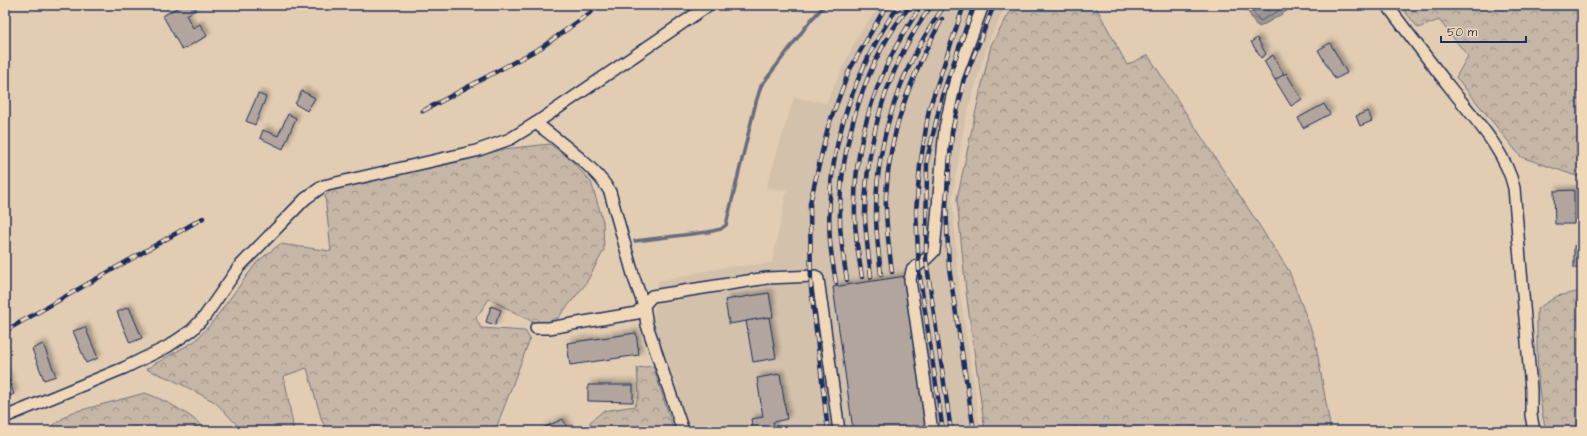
<svg xmlns="http://www.w3.org/2000/svg" width="1587" height="436" font-family="'Architects Daughter',sans-serif">
<style>
.built{fill:#d3c1ac}
.forest{fill:url(#forest-crowns);stroke:#707282}
.water{fill:url(#water-ripples);stroke:#686c7e}
.lines{fill:none;stroke-linecap:round;stroke-linejoin:round}
.shore{stroke:#4e5873;stroke-width:1}
.stream{stroke:#686c7e;stroke-width:3.5}
.building{fill:#b1a59d;stroke:#1b2f5e;filter:url(#shadow)}
.street-casing{stroke:#1b2f5e;stroke-width:14}
.street{stroke:#efd7b7;stroke-width:11}
.rail-casing{stroke:#1b2f5e;stroke-width:4.5}
.rail{stroke:#efd7b7;stroke-width:3;stroke-dasharray:9;stroke-linecap:butt}
</style>
<defs>
<pattern id="forest-crowns" width="20" height="18" patternUnits="userSpaceOnUse"><rect width="20" height="18" fill="#c5b6a5"/><path d="M2 6a3 3 0 1 1 6 0M12 15a3 3 0 1 1 6 0" fill="none" stroke="#9f948a"/></pattern>
<pattern id="water-ripples" width="26" height="14" patternUnits="userSpaceOnUse"><rect width="26" height="14" fill="#9b9593"/><path d="M2 4q2-2 4 0t4 0M15 11q2-2 4 0t4 0" fill="none" stroke="#7e7a7b"/></pattern>
<filter id="shadow"><feDropShadow dx="3.5" dy="-3.5" stdDeviation="2" flood-color="#0004"/></filter>
</defs>
<rect width="100%" height="100%" fill="#e2cdb2"/>
<filter id="ink" filterUnits="userSpaceOnUse"><feTurbulence type="fractalNoise" baseFrequency=".025" numOctaves="2"/><feDisplacementMap in="SourceGraphic" scale="8" xChannelSelector="R" yChannelSelector="G"/><feConvolveMatrix kernelMatrix="1 2 1 2 8 2 1 2 1" color-interpolation-filters="sRGB"/></filter>
<g filter="url(#ink)">
<path class="built" d="M880,5H1007L988,42L965,121L952,199L960,294L981,431H688L653,323L658,281L726,267L772,263L787,190L766,188L794,97L826,103L857,37Z"/>
<g class="forest">
<path d="M1014,5H1095L1127,65L1148,55L1289,271L1315,340L1331,431H985L966,292L957,199L974,119L991,45Z"/>
<path d="M1400,5H1582V178L1521,157L1456,77L1468,56L1439,20L1418,28Z"/>
<path d="M550,144L571,160L591,182L603,221L604,250L585,285L557,319L548,324L533,322L489,299L476,318L481,328L525,331L530,339L495,431H328L322,421L307,368L284,376L294,431H243L215,402L173,380L146,369L195,341L211,324L257,262L280,244L331,251L325,196L335,187L453,163L504,149Z"/>
<path d="M1582,291V431H1546C1536,391 1537,350 1537,309L1557,296Z"/>
<path d="M653,366L674,431H591L590,422L603,411L635,406L639,395L637,368Z"/>
<path d="M145,393C168,401 190,414 208,431H47V430L70,413Z"/>
</g>
<path class="water" d="M1244,5H1284L1287,11L1260,27L1256,25Z"/>
<g class="lines">
<path class="shore" d="M1249,5L1260,21L1280,10L1281,5"/>
<path class="stream" d="M635,241L708,232L721,229L726,225L756,102L761,86L811,20L825,5"/>
</g>
<g class="building">
<path d="M182,5H193L196,10L186,15L193,28L200,24L207,36L182,50L163,16Z"/>
<path d="M657,5H670L662,11Z"/>
<path d="M1257,38L1266,54L1261,58L1251,42Z"/>
<path d="M1330,43L1347,73L1335,79L1318,50Z"/>
<path d="M1273,55L1284,75L1275,80L1264,61Z"/>
<path d="M1286,73L1302,99L1291,106L1275,80Z"/>
<path d="M302,91L315,98L307,111L295,104Z"/>
<path d="M258,94L266,97L255,125L246,121Z"/>
<path d="M1324,104L1330,114L1303,128L1298,118Z"/>
<path d="M1368,111L1372,121L1360,126L1356,116Z"/>
<path d="M288,114L296,118L283,149L260,138L263,130L278,136Z"/>
<path d="M1574,190V224H1555L1554,191Z"/>
<rect x="1574" y="246" width="8" height="22"/>
<path d="M906,276L928,431H867L866,428L853,430L833,287Z"/>
<path d="M769,293L773,317L729,324L725,300Z"/>
<path d="M491,306L501,310L495,325L486,322Z"/>
<path d="M129,307L142,338L130,343L117,312Z"/>
<path d="M769,317L776,358L753,362L746,321Z"/>
<path d="M85,327L98,358L86,363L73,331Z"/>
<path d="M636,333L639,355L570,365L567,343Z"/>
<path d="M43,344L56,376L44,380L32,349Z"/>
<path d="M5,371L14,394L5,398Z"/>
<path d="M780,374L787,419L773,422L774,429L753,431L751,419L763,417L757,378Z"/>
<path d="M588,385H633V402L588,401Z"/>
<path d="M563,419L569,431H545L543,428Z"/>
</g>
<g class="lines">
<defs>
<g id="street">
<path d="M1387,5C1408,33 1430,62 1452,90C1475,119 1506,152 1514,188L1531,389V415L1534,431"/>
<path d="M536,123C557,140 598,169 610,192L634,278L644,306L647,325L683,431"/>
<path d="M536,328H549L637,313L652,296L767,278L815,276L818,279L819,286L839,431"/>
<path d="M5,417L124,368L167,347L192,330L205,316L239,267L305,199L323,186L476,151L510,139L536,123L709,5"/>
<path d="M932,431L910,280L912,270L926,259L934,251L945,128L956,78L983,5"/>
</g>
</defs>
<use href="#street" class="street-casing"/>
<use href="#street" class="street"/>
<defs>
<g id="rail">
<path d="M423,111L542,47L601,5"/>
<path d="M892,272C889,247 885,221 886,196C889,131 911,76 942,19"/>
<path d="M881,275C879,255 876,234 876,214C876,138 901,67 945,5"/>
<path d="M862,277C858,253 854,229 855,204C855,133 881,62 922,5"/>
<path d="M871,277C869,256 865,234 865,213C866,139 888,64 932,5"/>
<path d="M847,280C844,261 840,240 840,220C839,149 864,60 911,5"/>
<path d="M836,283C834,269 831,255 830,241C826,179 838,122 864,66C874,45 885,23 900,5"/>
<path d="M5,331L203,218"/>
<path d="M828,431L811,288L810,203L828,127L849,71L882,13L889,5"/>
<path d="M943,431L919,271L916,211L920,166L929,109L964,5"/>
<path d="M951,431L926,259L927,160L942,96L974,5"/>
<path d="M974,431L949,268L946,204L952,132L965,78L994,5"/>
</g>
</defs>
<use href="#rail" class="rail-casing"/>
<use href="#rail" class="rail"/>
</g>
</g>
<rect width="1587" height="436" fill="none" stroke="#efd7b7" stroke-width="20"/>
<rect x="10" y="10" width="1567" height="416" fill="none" stroke="#1b2f5e" stroke-width="1.5" filter="url(#ink)"/>
<path d="M1441 36v6h85v-6" fill="none" stroke="#1b2f5e" stroke-width="2"/>
<text x="1447" y="36" font-size="12" fill="#1b2f5e" stroke="#efd7b7" stroke-width="3" paint-order="stroke">50 m</text>
</svg>
